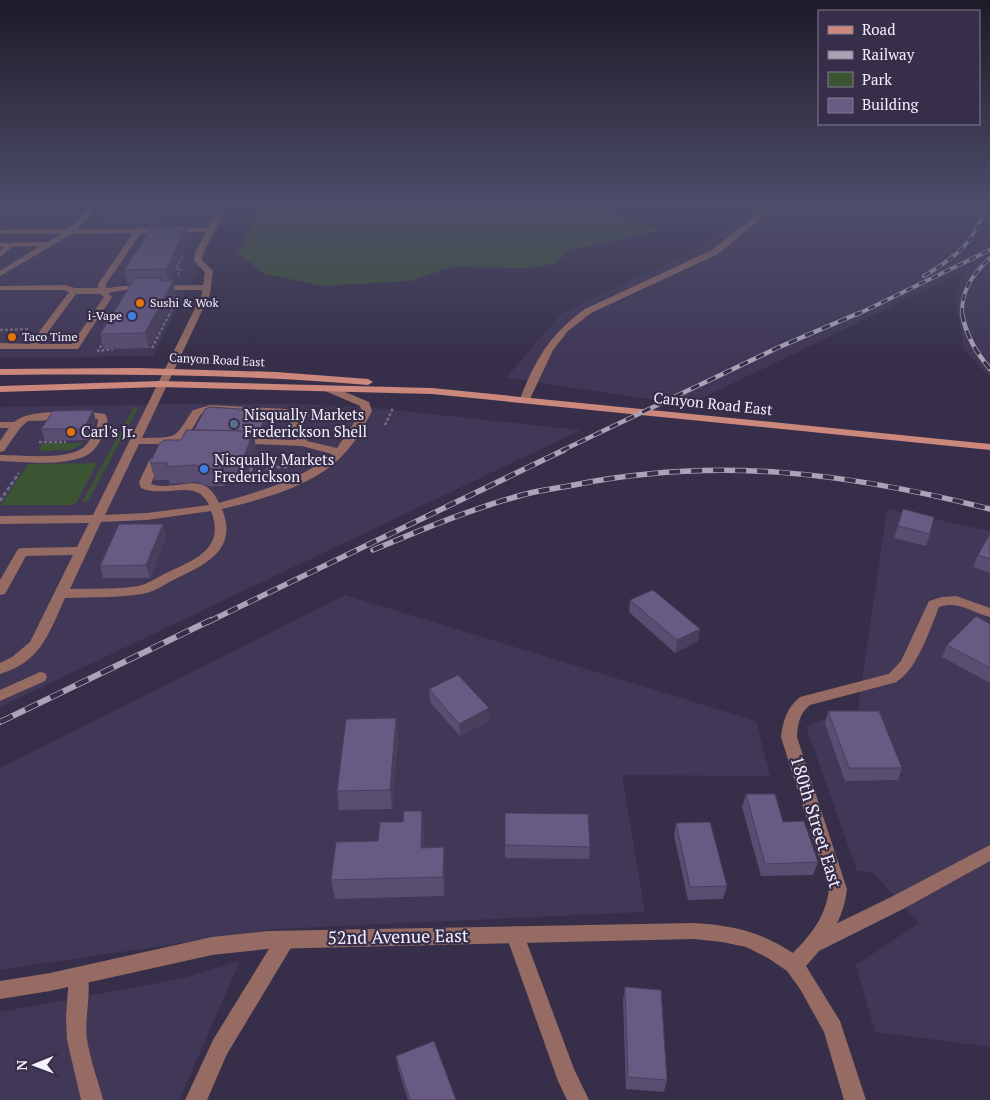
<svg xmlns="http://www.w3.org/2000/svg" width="990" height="1100" font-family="'PT Serif',serif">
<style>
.built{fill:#413757}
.green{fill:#3b5432}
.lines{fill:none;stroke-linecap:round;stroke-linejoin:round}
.path-far2{stroke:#716a80;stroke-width:2;stroke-dasharray:2.5 2;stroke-linecap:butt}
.path-far1{stroke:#716a80;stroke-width:2.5;stroke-dasharray:3 2;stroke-linecap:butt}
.path{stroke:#716a80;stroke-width:3;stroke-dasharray:4 2.5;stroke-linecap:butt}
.service{fill:#956b63;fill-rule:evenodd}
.minor{fill:#956b63;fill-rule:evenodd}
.secondary{fill:#cc887d;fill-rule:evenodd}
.rail-far3-casing{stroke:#a9a4b6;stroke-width:4}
.rail-far2-casing{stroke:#a9a4b6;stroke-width:4.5}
.rail-far1-casing{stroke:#a9a4b6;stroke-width:5.5}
.rail-casing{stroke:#a9a4b6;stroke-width:6}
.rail-far3{stroke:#372f49;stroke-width:2.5;stroke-dasharray:7;stroke-linecap:butt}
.rail-far2{stroke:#372f49;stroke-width:3;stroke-dasharray:9;stroke-linecap:butt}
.rail-far1{stroke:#372f49;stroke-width:4;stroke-dasharray:11;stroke-linecap:butt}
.rail{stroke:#372f49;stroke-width:4.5;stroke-dasharray:14;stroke-linecap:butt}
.wall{fill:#594d71}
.shaded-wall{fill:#483f5c}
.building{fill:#675a83;stroke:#483f5c}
.food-dot{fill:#e8710a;stroke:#372f49;stroke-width:2}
.shop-dot{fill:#3f7fe0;stroke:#372f49;stroke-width:2}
.service-dot{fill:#5c6f8a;stroke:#372f49;stroke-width:2}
.labels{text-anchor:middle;stroke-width:4.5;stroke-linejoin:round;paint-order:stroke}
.far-poi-label{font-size:12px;fill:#f4f1fe;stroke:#372f49;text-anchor:start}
.far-street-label{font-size:12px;fill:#f4f1fe;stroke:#372f49}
.street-label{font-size:15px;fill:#f4f1fe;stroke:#372f49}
.poi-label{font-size:15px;fill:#f4f1fe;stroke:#372f49;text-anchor:start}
.near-street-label{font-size:18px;fill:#f4f1fe;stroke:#372f49}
</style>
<rect width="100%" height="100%" fill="#372f49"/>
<g class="built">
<path d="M0,205H230L153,356L0,358Z"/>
<path d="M758,205H990V377L964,350L955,296L963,272L688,405L506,378L561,314L696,249Z"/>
<path d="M184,404H296L375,408L581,430L0,707V407Z"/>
<path d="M887,509L990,531V1047L875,1032L856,965L919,923L872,872L857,871L806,726L832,716L857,715Z"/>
<path d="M345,595L756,721L770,776L622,775L645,912L275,929L0,970V768Z"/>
<path d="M240,961L179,1100H0V1012L180,979Z"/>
</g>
<g class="green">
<path d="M261,205H588L661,230L570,250L555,263L528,268L453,267L409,281L322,286L265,274L238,254Z"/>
<path d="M134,407L138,408L89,499L86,502H82Z"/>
<path d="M43,443H83L72,450L38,451Z"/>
<path d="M97,463L77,502L71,505H1L28,464Z"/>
</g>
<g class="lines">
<g class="path-far2">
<path d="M178,275L181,269H176L183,256"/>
<path d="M169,315L177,300"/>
</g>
<g class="path-far1">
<path d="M0,330L29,329"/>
<path d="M104,341L98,351L113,349"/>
<path d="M152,348L170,313"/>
<path d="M385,425L393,408"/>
<path d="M39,442H66"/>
</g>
<g class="path">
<path d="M249,456H256L248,478L265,476L269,467H289"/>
<path d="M239,482H246L248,478"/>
<path d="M0,501L19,473"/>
</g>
<g class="service">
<path d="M5,205H13L0,216V210Z"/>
<path d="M92,205H99L77,229L208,228L221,205H228L203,253L202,260L213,271L210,294L142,438C179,437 173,440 193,410L211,405L286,409C300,414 303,428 307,441L337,448L362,411L360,406L323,390V386H331L369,402L372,411C364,427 355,443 342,456C312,487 262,499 222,509C239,551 204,565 173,580C164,585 152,593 142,594C117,598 90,597 65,598C49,633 41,662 0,674V663L12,657L30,642L73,555L26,556L5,594L0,595V580L18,549L22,548L77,547L89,523L0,524V516L93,515L202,294V290H124L108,293L112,297L78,349H0V343L30,344L69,292L64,290H0V286L65,285L75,288H98V284L133,233L72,234L0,276V271L40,246L12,247L0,257V251L3,247H0V243L48,242L61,234H0V230L69,229ZM206,232L195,253L194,261L205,272L203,285L124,286L106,288V284L141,233ZM76,294H100L104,297L72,344H39ZM211,411L283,415L290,421L296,440L238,438L233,441L234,443L302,446L332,454C301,480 258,492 219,503C203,467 177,493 151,484L160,462L177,443L182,442L188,436L201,414ZM139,444H165L149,461L139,482L141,488C167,499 196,477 209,505L147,513L105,515ZM211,511C226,549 194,560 166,573C158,577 148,584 138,586C116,590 92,588 70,589L101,522L147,520Z"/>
<path d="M91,412L105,414C110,422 107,427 103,435C100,442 95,450 89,454C68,467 24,462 0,461V455C21,455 63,460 81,449C87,446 90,439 93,434C96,429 98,425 98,419L28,421L21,427L4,451L0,452V441L9,428H0V422H14C30,408 70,413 91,412Z"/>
<path d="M956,596L990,608V617C972,613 959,600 939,607C932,624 911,689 887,682L885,678L901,661L929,601L942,597Z"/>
<path d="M990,845V861L905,908L823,949L816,952L809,949L807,943L809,937L893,896Z"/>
<path d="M515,926L522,929L524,935L574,1069L589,1100H567L558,1081L506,935L508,929Z"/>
<path d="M285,931L292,934L294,940L292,946L227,1054L207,1100H185L213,1040L278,934Z"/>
<path d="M79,967L86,970C93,985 84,1020 87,1039C90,1060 98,1080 103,1100H81L67,1040L66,1016L69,976L72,970Z"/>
</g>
<g class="minor">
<path d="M769,205H777L718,254L591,313L568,331L553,350L529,401H521L520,399C535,360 550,334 585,309L712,250Z"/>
<path d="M40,672L45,673L47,677L45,681L0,701V690Z"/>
<path d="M892,673L897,674L899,678L897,682L810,705C799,714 798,723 797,737L847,889C844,919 827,944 806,966L840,1021L866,1100H844L824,1032L800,989L787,971L768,958L746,947L722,942L694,939L267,949L212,955L50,991L0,999V981L50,973L212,937L267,931L694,923C731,925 762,932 793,953C811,935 826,916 829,889L781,737C783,720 787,708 800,697Z"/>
</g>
<g class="secondary">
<path d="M138,368L276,372L368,379L373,382L368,385C245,374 123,374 0,375V369Z"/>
<path d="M161,381L432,388L990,444V450L432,394L161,387L0,392V386Z"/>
</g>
<defs>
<g id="rail-far3">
<path d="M924,276C957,256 975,243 986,205"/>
<path d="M856,315L990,250"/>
<path d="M962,315C961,290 973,274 990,258"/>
</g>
<g id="rail-far2">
<path d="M962,313C966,336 976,352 990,369"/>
<path d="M561,451L777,348L859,313"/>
</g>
<g id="rail-far1">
<path d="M373,550C423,529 473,508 526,494C542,490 558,488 574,485C718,456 849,473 990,509"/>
<path d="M208,622L564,450"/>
</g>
<path id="rail" d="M0,722L211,620"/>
</defs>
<use href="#rail-far3" class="rail-far3-casing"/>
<use href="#rail-far2" class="rail-far2-casing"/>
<use href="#rail-far1" class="rail-far1-casing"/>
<use href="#rail" class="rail-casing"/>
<use href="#rail-far3" class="rail-far3"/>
<use href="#rail-far2" class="rail-far2"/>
<use href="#rail-far1" class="rail-far1"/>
<use href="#rail" class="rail"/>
</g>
<g class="wall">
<path d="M173,205L162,222L102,223L99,207Z"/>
<path d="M188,239L185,246V249L175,269V272L170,281H173L176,296L149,348L104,349L100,334L131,284H127L124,270Z"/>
<path d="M268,411L269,416L260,437H254L256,448L253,455V458L245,481H226L225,486H208L197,482L170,484L169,480H155L150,463L194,430Z"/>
<path d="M96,421L87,440L45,441L41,429Z"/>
<path d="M903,509L930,534L926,546L894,538Z"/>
<path d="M163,524L166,536L150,578H103L100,566Z"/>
<path d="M990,534V573L973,567L978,555Z"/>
<path d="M630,600L700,629L698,641L675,653L629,612Z"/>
<path d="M990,624V683L942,657L947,645Z"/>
<path d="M429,689L489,721L460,736L430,702Z"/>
<path d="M828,711L902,768L898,780L845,781L825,724Z"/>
<path d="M396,718L398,737L392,809L339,810L337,791Z"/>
<path d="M746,794L783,822L818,862L813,875L761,876L742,807Z"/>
<path d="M505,813L590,847L589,859L505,858Z"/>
<path d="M403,822L424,830L423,848L445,866L444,896L335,899L331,880L378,841Z"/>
<path d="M676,823L727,886L723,899L688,900L674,836Z"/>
<path d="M625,987L667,1080L664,1092L626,1089L623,1000Z"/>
<path d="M396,1056L456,1100H408L398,1068Z"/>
</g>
<g class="shaded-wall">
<path d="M160,205H173L162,222L159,206Z"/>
<path d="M186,226L188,239L185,246V249L175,269V272L169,284L166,269L180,236Z"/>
<path d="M173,281L176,296L149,348L145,333Z"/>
<path d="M93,410L96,421L87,440L84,429Z"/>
<path d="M268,411L269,416L260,437L259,432Z"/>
<path d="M253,431L256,448L253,455V458L245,481L241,464L249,441Z"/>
<path d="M223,464L226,481L225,486L221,469Z"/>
<path d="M163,524L166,536L150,578L146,565Z"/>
<path d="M700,629L698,641L675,653L677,640Z"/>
<path d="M489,708V721L460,736L459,724Z"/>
<path d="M396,718L398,737L392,809L390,790Z"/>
<path d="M422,811L424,830L422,867L421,848Z"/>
<path d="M444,847L445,866L444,896L443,877Z"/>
</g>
<g class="building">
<path d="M101,205H160L159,206L99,207Z"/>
<path d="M153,226H186L180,236H183L171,258H173L166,269L124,270Z"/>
<path d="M135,278H161L159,281H173L145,333L100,334Z"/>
<path d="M210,407L268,411L259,432H253V431L194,430L205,409Z"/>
<path d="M93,410L84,429H41L53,411Z"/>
<path d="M186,430L253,431L249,441H250L241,464H223L221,469L204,468L194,465L166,467L168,463H150L159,444L164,440H181Z"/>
<path d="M903,509L934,517L930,534L898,526Z"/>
<path d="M119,524H163L146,565L100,566Z"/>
<path d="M990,534V559L978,555Z"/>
<path d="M653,590L700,629L677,640L630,600Z"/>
<path d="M976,616L990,624V668L947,645Z"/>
<path d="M458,675L489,708L459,724L429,689Z"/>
<path d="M828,711H879L902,768H849Z"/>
<path d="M396,718L390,790L337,791L346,719Z"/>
<path d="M746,794H775L783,822L804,821L818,862L765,864Z"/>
<path d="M404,811H422L421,848L444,847L443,877L331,880L336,842L378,841L380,822H403Z"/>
<path d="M505,813L588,814L590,847L505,845Z"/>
<path d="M710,822L727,886L690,887L676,823Z"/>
<path d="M625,987L661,990L667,1080L628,1077Z"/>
<path d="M434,1041L456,1100H410L396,1056Z"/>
</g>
<linearGradient id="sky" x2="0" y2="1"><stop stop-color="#1e1a28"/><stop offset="0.57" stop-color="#4d4d6a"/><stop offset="1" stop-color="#4d4d6a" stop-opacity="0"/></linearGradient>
<rect width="990" height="359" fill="url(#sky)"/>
<g class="food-dot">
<circle cx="140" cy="303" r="5"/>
<circle cx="12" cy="337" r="5"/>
<circle cx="71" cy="432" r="5"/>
</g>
<g class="shop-dot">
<circle cx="132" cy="316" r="5"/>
<circle cx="204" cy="469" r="5"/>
</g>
<circle class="service-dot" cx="234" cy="424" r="5"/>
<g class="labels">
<g class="far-poi-label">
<text x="150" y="307">Sushi &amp; Wok</text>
<text x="122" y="320" text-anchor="end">i-Vape</text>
<text x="22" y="341">Taco Time</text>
</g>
<g class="far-street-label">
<text transform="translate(217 360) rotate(3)" y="4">Canyon Road East</text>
</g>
<g class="street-label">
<text transform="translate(713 404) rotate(6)" y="5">Canyon Road East</text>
</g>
<g class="poi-label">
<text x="244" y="420">Nisqually Markets<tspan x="244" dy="17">Frederickson Shell</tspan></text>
<text x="81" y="437">Carl's Jr.</text>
<text x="214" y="465">Nisqually Markets<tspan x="214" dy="17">Frederickson</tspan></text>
</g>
<g class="near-street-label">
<text transform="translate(816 822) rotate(73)" y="6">180th Street East</text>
<text transform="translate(398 937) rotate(-1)" y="6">52nd Avenue East</text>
</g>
</g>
<rect x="818" y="10" width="162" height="115" fill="#372f49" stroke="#837d91"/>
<rect x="828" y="26" width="25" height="8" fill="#cc887d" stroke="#837d91"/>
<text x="862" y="35" font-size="15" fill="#f4f1fe">Road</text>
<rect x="828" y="51" width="25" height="8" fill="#a9a4b6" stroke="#837d91"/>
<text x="862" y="60" font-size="15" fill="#f4f1fe">Railway</text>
<rect x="828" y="72" width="25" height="15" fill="#3b5432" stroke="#837d91"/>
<text x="862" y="85" font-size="15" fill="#f4f1fe">Park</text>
<rect x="828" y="98" width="25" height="15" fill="#675a83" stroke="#837d91"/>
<text x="862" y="110" font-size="15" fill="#f4f1fe">Building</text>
<g transform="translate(35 1065) rotate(269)" stroke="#372f49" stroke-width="4" paint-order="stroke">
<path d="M0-4L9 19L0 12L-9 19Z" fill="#f4f1fe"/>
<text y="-8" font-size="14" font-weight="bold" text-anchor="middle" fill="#f4f1fe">N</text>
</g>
</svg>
